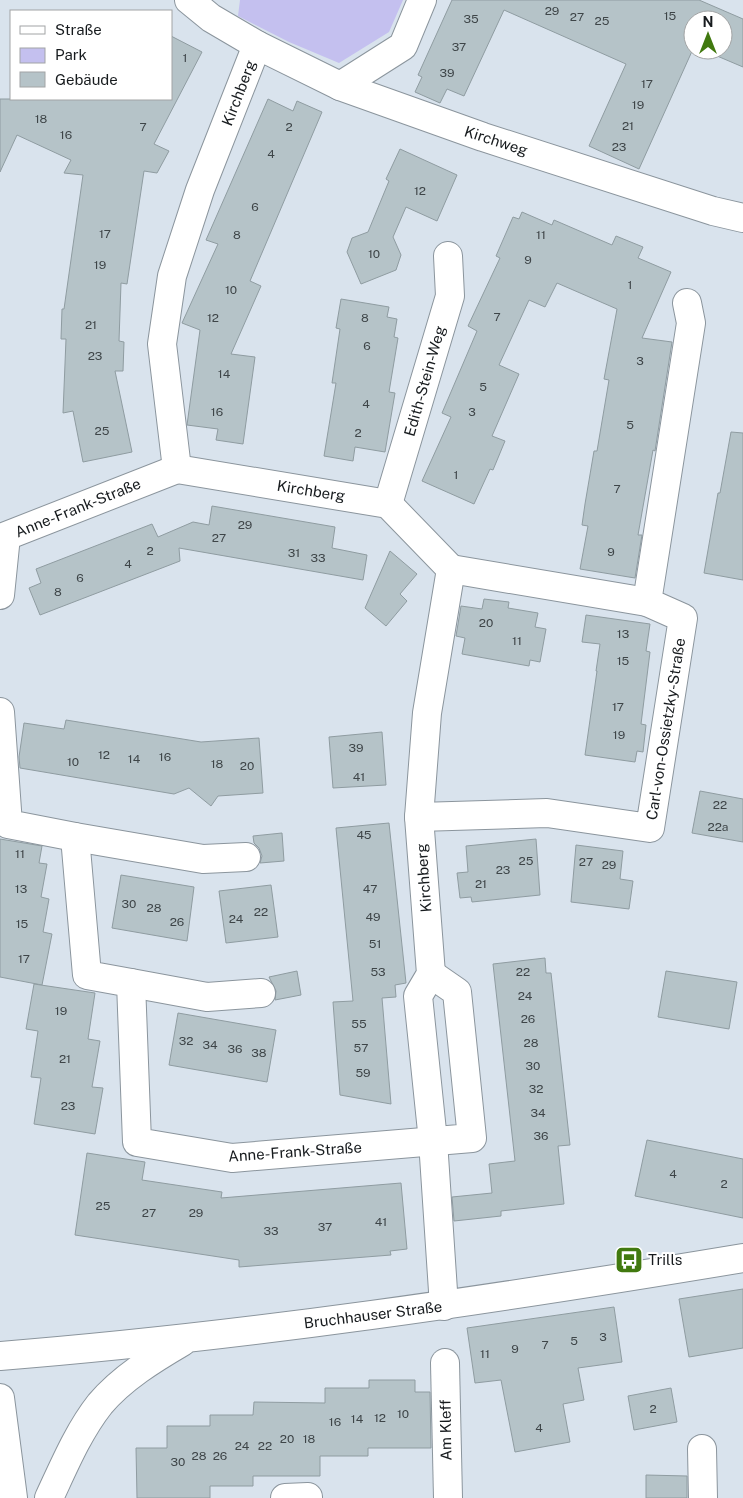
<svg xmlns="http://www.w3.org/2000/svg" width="743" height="1498" font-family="'Public Sans',sans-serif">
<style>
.green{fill:#c4c0ef}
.building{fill:#b5c3c8;stroke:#8f9ca1}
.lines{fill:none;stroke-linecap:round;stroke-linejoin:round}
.minor-casing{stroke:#8b959d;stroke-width:30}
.major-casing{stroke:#8b959d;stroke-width:30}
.minor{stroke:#fff;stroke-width:28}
.major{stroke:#fff;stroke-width:28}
.labels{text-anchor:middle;stroke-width:4;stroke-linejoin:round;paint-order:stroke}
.number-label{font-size:12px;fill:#3e4548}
.street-label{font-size:15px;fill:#171b1e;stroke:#fff}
.poi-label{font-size:15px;fill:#171b1e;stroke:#fff;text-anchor:start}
</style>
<rect width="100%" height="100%" fill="#d9e3ed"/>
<path class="green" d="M240,0H403L389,32L339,63L289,42L238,16Z"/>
<g class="building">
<path d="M452,0H699L743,19V67L703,50H723V20H693V49L639,169L589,146L626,64L504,10L464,96L447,89L440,103L415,92L422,77L418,75Z"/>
<path d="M171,36L202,52L154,144L169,151L157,173L144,171L127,284L121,283L119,341L124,342L123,371H115L132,452L83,462L73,411L63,413L66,339H61L62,309H64L83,175L64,173L71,160L17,135L0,172V99H171Z"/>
<path d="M268,99L293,111L297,101L322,112L250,281L261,286L231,354L255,357L243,444L216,440L218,429L187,425L200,330L182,323L218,244L206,240Z"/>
<path d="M400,149L457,175L437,221L406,207L393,237L401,255L396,270L361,284L347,252L352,238L368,232L389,181L386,179Z"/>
<path d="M522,212L552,225L554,220L612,245L616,236L643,247L638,258L671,272L642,338L672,342L655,451L653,450L638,535H642L635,578L580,569L588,526L582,525L585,504L594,451H597L609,380L604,379L617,309L557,283L545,307L529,300L499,365L519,374L492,436L505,441L493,470L490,469L474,504L422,481L451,417L442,413L477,331L468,326L500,258L496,256L513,217L519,219Z"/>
<path d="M341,299L389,307L387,317L397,319L394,337L398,338L389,392L395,393L385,452L355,447L353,461L324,456L336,383H332L340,329L336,328Z"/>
<path d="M731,432L743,433V580L704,573L718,493H720Z"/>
<path d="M212,506L335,527L332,548L367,555L363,580L179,548L180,561L40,615L29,588L41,583L36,569L152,524L158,537L193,522L209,525Z"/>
<path d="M390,551L417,574L400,594L407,601L386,626L365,608Z"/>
<path d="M484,599L509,602L508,608L538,613L535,627L546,629L540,662L530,660L529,666L462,654L465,638L456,636L461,606L482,609Z"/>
<path d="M586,615L650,624L646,651L650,652L641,724L646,725L643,752L637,751L635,762L585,755L597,671H596L600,644L582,642Z"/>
<path d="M66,720L201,742L259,738L263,793L218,796L211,806L189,788L174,794L20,768L19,757L24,723L64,729Z"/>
<path d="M382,732L386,785L333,788L329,737Z"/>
<path d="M700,791L743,799V842L692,833Z"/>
<path d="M389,823L406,983L395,985L396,997L382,998L391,1104L340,1095L333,1002L353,1001L336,828Z"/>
<path d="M282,833L284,861L260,863L262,856L259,848L254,843L253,836Z"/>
<path d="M0,839L42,846L39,863L47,864L41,897L49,899L43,932L52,934L42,985L0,977Z"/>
<path d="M536,839L540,895L472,902L471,897L460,898L457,873L468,872L466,846Z"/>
<path d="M576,845L623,851L620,879L633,881L629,909L571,902Z"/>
<path d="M121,875L194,887L187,941L112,928Z"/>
<path d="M271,885L278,937L226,943L219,891Z"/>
<path d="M545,958L546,973H551L570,1145L558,1146L564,1204L501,1211V1216L454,1221L452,1197L492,1193L489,1164L515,1161L493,964Z"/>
<path d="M297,971L301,995L275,1000L276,991L269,977Z"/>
<path d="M666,971L737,982L729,1029L658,1017Z"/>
<path d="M34,984L95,993L88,1039L100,1041L92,1087L103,1088L95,1134L34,1124L41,1078L31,1077L38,1031L26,1029Z"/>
<path d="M178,1013L276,1030L267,1082L169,1065Z"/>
<path d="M647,1140L743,1159V1218L635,1196Z"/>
<path d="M87,1153L145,1162L142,1180L222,1192L221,1198L401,1183L407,1249L390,1251L391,1255L239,1267V1260L75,1235Z"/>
<path d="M743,1289V1348L689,1357L679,1299Z"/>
<path d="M614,1307L622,1362L578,1368L584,1400L563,1404L570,1442L515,1452L501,1380L475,1383L467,1328Z"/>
<path d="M369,1380H415V1392H430L431,1448H368V1456H320V1476H253V1486H210V1498H137L136,1448H167V1426H210V1415H253L254,1402L325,1403V1388H369Z"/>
<path d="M671,1388L677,1422L634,1430L628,1396Z"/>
<path d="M646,1475L687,1476V1498H646Z"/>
</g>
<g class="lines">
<defs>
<g id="minor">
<path d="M189,0L211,18L257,45L340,86L483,137L713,211L743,218"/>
<path d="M257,45L200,190L172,276L162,344L177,469L388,504L451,569L427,713L419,817L431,974L418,996L433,1141L444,1306"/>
<path d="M340,86L403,46L422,0"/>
<path d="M388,504L450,296L448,256"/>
<path d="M451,569L647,602"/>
<path d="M0,595L6,536L177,469"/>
<path d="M0,712L8,824L75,837L87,975L131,983L137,1142L232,1158L472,1138L457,992L431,974"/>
<path d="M419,817L547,813L650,828L683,618L647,602L691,323L687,303"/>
<path d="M75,837L203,859L246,857"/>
<path d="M131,983L207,997L261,993"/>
<path d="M0,1356C249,1336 496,1299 743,1258"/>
<path d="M445,1363L448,1498"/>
<path d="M702,1449L703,1498"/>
<path d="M49,1498C64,1466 78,1432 100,1404C122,1378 153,1359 182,1342"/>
<path d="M285,1498L308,1497"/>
</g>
<path id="major" d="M0,1398L13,1498"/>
</defs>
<use href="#minor" class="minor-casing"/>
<use href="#major" class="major-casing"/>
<use href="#minor" class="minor"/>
<use href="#major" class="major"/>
</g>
<defs>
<symbol id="bus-square" viewBox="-11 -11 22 22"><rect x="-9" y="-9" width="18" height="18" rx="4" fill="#41790f" stroke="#fff"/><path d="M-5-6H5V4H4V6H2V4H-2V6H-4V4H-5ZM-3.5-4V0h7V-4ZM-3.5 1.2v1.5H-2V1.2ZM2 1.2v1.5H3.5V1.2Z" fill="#fff"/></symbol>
</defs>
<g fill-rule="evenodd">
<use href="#bus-square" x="613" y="1244" width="32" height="32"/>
</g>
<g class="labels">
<g class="number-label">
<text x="552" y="15">29</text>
<text x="670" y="20">15</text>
<text x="577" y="21">27</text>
<text x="471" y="23">35</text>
<text x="602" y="25">25</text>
<text x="459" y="51">37</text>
<text x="185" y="62">1</text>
<text x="447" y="77">39</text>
<text x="647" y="88">17</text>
<text x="638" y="109">19</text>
<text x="41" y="123">18</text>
<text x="628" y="130">21</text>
<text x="143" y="131">7</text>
<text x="289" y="131">2</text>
<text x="66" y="139">16</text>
<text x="619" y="151">23</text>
<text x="271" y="158">4</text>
<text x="420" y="195">12</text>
<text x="255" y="211">6</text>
<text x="105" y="238">17</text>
<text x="237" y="239">8</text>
<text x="541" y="239">11</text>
<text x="374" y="258">10</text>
<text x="528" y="264">9</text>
<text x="100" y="269">19</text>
<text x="630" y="289">1</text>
<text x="231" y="294">10</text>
<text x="497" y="321">7</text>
<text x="213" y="322">12</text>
<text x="365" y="322">8</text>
<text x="91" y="329">21</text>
<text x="367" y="350">6</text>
<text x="95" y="360">23</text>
<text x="640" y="365">3</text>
<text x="224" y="378">14</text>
<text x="483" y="391">5</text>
<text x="366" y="408">4</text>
<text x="217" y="416">16</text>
<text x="472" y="416">3</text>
<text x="630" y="429">5</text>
<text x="102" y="435">25</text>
<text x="358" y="437">2</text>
<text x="456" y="479">1</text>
<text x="617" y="493">7</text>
<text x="245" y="529">29</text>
<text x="219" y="542">27</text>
<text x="150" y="555">2</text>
<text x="611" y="556">9</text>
<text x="294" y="557">31</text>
<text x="318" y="562">33</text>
<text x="128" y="568">4</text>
<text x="80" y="582">6</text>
<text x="58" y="596">8</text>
<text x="486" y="627">20</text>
<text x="623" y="638">13</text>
<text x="517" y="645">11</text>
<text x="623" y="665">15</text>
<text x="618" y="711">17</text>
<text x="619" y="739">19</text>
<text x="356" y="752">39</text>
<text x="104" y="759">12</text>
<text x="165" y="761">16</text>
<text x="134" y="763">14</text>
<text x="73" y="766">10</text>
<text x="217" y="768">18</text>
<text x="247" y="770">20</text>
<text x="359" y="781">41</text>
<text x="720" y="809">22</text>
<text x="718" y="831">22a</text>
<text x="364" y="839">45</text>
<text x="20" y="858">11</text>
<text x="526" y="865">25</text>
<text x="586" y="866">27</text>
<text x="609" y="869">29</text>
<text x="503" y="874">23</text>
<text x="481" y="888">21</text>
<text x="21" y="893">13</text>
<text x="370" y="893">47</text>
<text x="129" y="908">30</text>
<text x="154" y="912">28</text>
<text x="261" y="916">22</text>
<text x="373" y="921">49</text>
<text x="236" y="923">24</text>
<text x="177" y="926">26</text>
<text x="22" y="928">15</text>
<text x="375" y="948">51</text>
<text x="24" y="963">17</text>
<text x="378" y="976">53</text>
<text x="523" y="976">22</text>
<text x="525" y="1000">24</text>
<text x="61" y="1015">19</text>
<text x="528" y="1023">26</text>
<text x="359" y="1028">55</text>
<text x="186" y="1045">32</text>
<text x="531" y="1047">28</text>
<text x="210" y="1049">34</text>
<text x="361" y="1052">57</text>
<text x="235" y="1053">36</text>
<text x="259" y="1057">38</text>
<text x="65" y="1063">21</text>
<text x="533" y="1070">30</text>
<text x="363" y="1077">59</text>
<text x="536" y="1093">32</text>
<text x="68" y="1110">23</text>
<text x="538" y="1117">34</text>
<text x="541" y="1140">36</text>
<text x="673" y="1178">4</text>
<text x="724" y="1188">2</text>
<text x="103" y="1210">25</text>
<text x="149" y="1217">27</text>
<text x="196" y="1217">29</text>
<text x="381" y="1226">41</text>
<text x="325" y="1231">37</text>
<text x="271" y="1235">33</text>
<text x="603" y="1341">3</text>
<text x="574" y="1345">5</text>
<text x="545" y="1349">7</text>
<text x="515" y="1353">9</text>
<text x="485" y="1358">11</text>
<text x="653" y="1413">2</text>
<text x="403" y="1418">10</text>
<text x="380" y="1422">12</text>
<text x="357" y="1423">14</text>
<text x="335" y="1426">16</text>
<text x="539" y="1432">4</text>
<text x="287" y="1443">20</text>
<text x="309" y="1443">18</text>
<text x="242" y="1450">24</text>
<text x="265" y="1450">22</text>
<text x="199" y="1460">28</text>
<text x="220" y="1460">26</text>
<text x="178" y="1466">30</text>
</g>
<g class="street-label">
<text transform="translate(239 93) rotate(-69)" y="5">Kirchberg</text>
<text transform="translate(496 141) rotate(18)" y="5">Kirchweg</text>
<text transform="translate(425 381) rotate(-74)" y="5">Edith-Stein-Weg</text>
<text transform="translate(311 491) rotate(9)" y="5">Kirchberg</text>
<text transform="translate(78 508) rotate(-22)" y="5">Anne-Frank-Straße</text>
<text transform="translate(666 729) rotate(-81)" y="5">Carl-von-Ossietzky-Straße</text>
<text transform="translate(424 878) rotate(-94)" y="5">Kirchberg</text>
<text transform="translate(295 1152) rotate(-4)" y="5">Anne-Frank-Straße</text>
<text transform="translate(373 1315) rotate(-7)" y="5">Bruchhauser Straße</text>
<text transform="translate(446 1430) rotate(-91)" y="5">Am Kleff</text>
</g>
<g class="poi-label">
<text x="648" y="1265">Trills</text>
</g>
</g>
<rect x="10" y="10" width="162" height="90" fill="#ffffff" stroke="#a2a4a5"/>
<rect x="20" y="26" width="25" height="8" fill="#ffffff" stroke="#a2a4a5"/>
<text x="55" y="35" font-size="15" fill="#171b1e">Straße</text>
<rect x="20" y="48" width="25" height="15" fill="#c4c0ef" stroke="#a2a4a5"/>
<text x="55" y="60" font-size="15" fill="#171b1e">Park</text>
<rect x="20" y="72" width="25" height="15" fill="#b5c3c8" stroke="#a2a4a5"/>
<text x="55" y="85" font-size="15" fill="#171b1e">Gebäude</text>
<g transform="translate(708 35)"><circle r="24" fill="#ffffff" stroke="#a2a4a5"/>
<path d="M0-4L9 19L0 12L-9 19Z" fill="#41790f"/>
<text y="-8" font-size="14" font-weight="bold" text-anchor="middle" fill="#171b1e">N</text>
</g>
</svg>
